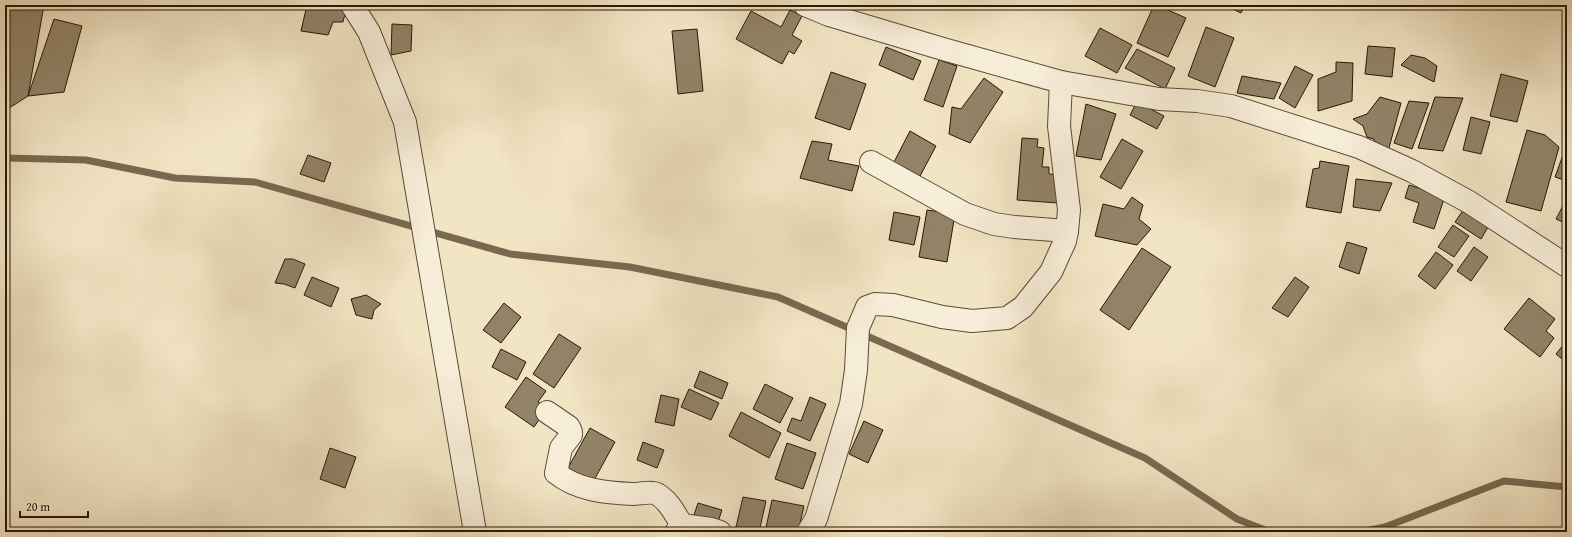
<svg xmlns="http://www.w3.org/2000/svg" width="1572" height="537" font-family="'Gentium Book Plus',serif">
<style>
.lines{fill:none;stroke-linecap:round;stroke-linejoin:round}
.stream{stroke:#796951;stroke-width:7}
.building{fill:#928368;stroke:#291805}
.minor-casing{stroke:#5b4b35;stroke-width:24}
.minor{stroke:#f7eed9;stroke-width:22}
</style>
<rect width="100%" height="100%" fill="#f2e5c4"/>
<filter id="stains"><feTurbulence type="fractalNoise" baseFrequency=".005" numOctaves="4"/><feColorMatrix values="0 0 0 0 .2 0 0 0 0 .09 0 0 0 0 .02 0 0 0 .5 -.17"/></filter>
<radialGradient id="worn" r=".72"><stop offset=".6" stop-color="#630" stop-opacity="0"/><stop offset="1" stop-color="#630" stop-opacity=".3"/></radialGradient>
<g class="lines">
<g class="stream">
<path d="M5,158L86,160L175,178L255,182L510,254L630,267L778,297L1145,458L1237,519L1270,532"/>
<path d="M1360,532L1385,527L1504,481L1567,487"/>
</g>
</g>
<g class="building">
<path d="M8,5H44L28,96L6,110H5V13Z"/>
<path d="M307,5H347L343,22H333L328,35L301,31Z"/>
<path d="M1154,5H1157L1186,18L1168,57L1137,43Z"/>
<path d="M1224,5H1245L1241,13Z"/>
<path d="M790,10L802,16L792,35L802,41L794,54L789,51L782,64L736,39L751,11L781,27Z"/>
<path d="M54,19L82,26L64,92L28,96Z"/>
<path d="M392,24L412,25L411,51L391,55Z"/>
<path d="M1206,27L1234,38L1215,87L1188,76Z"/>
<path d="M1100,28L1132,45L1117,73L1085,56Z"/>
<path d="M697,29L703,91L678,94L672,31Z"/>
<path d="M1368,46L1395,48L1392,77L1365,74Z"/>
<path d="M886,47L921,61L913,80L879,65Z"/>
<path d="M1137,49L1175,68L1165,89L1125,68Z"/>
<path d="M1411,55L1425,58L1437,66L1434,82L1401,65Z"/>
<path d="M939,60L957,66L943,107L924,100Z"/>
<path d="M1336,62L1353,63L1352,101L1318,111V79L1336,72Z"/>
<path d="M1295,66L1313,75L1295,108L1279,98Z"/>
<path d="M831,72L866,84L850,130L815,118Z"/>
<path d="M1501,74L1528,81L1517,122L1490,116Z"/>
<path d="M1242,76L1281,83L1274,99L1237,93Z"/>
<path d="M984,78L1003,92L970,143L949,134L952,107L961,109Z"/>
<path d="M1380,97L1401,103L1389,148L1376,145L1374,139L1367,137L1363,126L1353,119L1367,114Z"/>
<path d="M1435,97L1463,98L1443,151L1418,148Z"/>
<path d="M1409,101L1429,103L1412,149L1394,143Z"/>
<path d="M1137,102L1164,116L1157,129L1130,115Z"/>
<path d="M1086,104L1116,114L1101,160L1076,156Z"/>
<path d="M1471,117L1490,122L1481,154L1463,150Z"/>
<path d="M1527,130L1545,135L1559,147L1541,211L1506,202Z"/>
<path d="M910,131L936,146L920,176L894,162Z"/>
<path d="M1022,138L1038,139L1037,147L1044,148L1042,167H1049V174L1060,175L1058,203L1017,200Z"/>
<path d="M1122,139L1143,151L1121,189L1100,177Z"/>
<path d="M812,141L832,144L828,160L859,166L852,191L800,178Z"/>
<path d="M1567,144V181L1555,177Z"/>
<path d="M308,155L331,163L324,182L300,174Z"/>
<path d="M1320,161L1349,166L1341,213L1306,207L1313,169L1319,168Z"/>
<path d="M1356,179L1392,183L1380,211L1353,207Z"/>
<path d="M1409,185L1445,196L1434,229L1413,222L1419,203L1405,198Z"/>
<path d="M1132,197L1143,205L1139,219L1151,229L1137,245L1095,236L1103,204L1124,209Z"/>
<path d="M1567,198V224L1556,219Z"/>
<path d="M1466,206L1491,222L1481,239L1455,222Z"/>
<path d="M927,210L955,214L947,262L919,257Z"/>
<path d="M894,212L920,217L914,245L889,240Z"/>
<path d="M1453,225L1469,236L1454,257L1438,247Z"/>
<path d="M1347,242L1367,248L1359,274L1339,267Z"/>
<path d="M1474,247L1488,257L1471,281L1457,271Z"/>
<path d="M1142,248L1171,267L1129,330L1100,310Z"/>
<path d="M1436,252L1453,265L1435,289L1418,276Z"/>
<path d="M285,259H293L305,264L295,288L284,284L275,283Z"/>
<path d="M312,277L339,288L331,307L304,295Z"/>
<path d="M1295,277L1309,287L1288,317L1272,308Z"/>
<path d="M366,295L381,304L374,310L372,319L356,315L351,299Z"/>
<path d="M1529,298L1555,319L1546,331L1554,338L1540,357L1504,329Z"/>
<path d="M504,303L521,317L501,343L483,330Z"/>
<path d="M559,334L581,348L554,388L533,374Z"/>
<path d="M1564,344L1567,346V363L1556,354Z"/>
<path d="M501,349L526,362L517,380L492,367Z"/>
<path d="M700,371L728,383L722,399L694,387Z"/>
<path d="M526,377L546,391L538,402L547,408L534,427L505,407Z"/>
<path d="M765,384L793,398L780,423L753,409Z"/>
<path d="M689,389L719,403L711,420L681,407Z"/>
<path d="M661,395L679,399L674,426L655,422Z"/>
<path d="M810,397L826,404L810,441L787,431L792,418L801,421Z"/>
<path d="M741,412L781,433L769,458L729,436Z"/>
<path d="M864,421L883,430L868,463L849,454Z"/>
<path d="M590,428L615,442L593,482L568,468Z"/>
<path d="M643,442L664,450L657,468L637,460Z"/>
<path d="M787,443L816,453L803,489L775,479Z"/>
<path d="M330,448L356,457L345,488L320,479Z"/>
<path d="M743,497L766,501L759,532L736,527Z"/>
<path d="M772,500L804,506L798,532H765Z"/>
<path d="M698,503L722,510L717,525L693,518Z"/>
</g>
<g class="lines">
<defs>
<g id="minor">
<path d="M352,5L369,32L405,122L475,532"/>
<path d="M805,5L829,15L943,49L1061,82L1159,99L1197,101L1231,106L1359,147L1412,171L1469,202L1567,266"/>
<path d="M871,162L965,214L994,224L1014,227L1067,231"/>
<path d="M547,412L569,427L571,432V435L561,448L556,473C577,490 606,493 633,494C640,494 651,491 657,494C669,501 675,514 682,525"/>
<path d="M676,532L682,525L711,529L720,532"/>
<path d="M808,532L816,519L851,404L856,370L858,328L867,307L875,304L893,305L942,317L972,321L1007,318L1023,307L1051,272L1065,241L1067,231L1069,210L1059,126L1061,82"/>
</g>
</defs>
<use href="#minor" class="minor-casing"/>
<use href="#minor" class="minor"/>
</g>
<rect width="1572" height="537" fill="none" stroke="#f2e5c4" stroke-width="20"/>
<rect x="6" y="6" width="1560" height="525" fill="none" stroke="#291805" stroke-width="2"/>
<rect x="10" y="10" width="1552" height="517" fill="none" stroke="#291805"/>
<path d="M20 511v6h68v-6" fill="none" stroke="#291805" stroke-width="2"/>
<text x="26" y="511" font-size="12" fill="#291805" stroke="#f7eed9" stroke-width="3" paint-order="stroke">20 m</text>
<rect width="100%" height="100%" filter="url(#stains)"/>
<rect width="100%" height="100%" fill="url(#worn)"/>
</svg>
